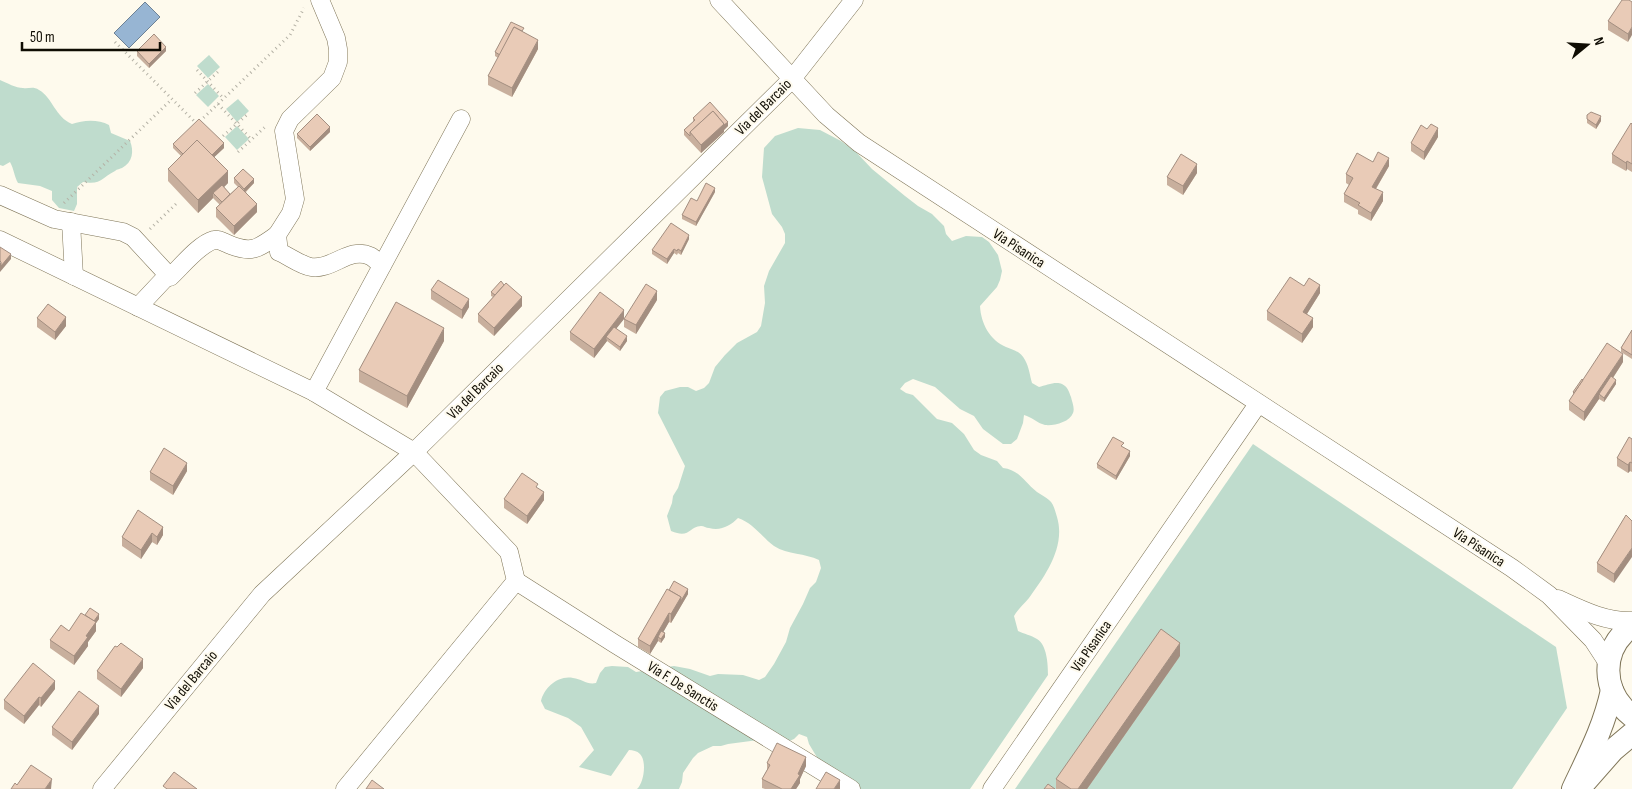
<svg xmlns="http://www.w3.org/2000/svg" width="1632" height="789" font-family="'Sofia Sans Condensed',sans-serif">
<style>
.green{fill:#bfdccd}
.water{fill:#97b5d3;stroke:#6e8295}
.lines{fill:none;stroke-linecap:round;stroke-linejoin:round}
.minor-casing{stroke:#7f7558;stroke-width:19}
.major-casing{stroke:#7f7558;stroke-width:24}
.path{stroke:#b4b1a5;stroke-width:3;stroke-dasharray:1 4;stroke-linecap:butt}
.minor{stroke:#fff;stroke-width:18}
.major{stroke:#fff;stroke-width:22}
.wall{fill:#c8af9d}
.shaded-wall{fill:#a38e80}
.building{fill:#e9cbb7;stroke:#a38e80}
.labels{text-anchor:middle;stroke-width:4;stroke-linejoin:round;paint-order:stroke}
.street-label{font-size:15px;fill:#0f0c03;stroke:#fefaed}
</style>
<rect width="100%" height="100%" fill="#fefaed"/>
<g class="green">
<path d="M209,55L220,67L208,78L197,66Z"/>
<path d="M0,80C7,83 16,88 23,88C29,89 33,86 39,90C53,98 55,117 72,124C83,120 98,119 109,125L111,133L130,141C134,151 133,162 122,168C120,169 117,169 115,171C101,178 102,185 83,182L77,187V204L74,211L59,208L52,200V191L40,186L18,183C14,176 14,169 10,162L3,166L0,165Z"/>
<path d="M208,84L219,96L208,107L196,95Z"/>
<path d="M238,99L249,111L237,122L226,109Z"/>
<path d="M237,126L249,139L237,150L225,137Z"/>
<path d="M798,128L820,130L841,141L856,152L872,169L905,196L918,206L932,214L944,226L946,234L952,241L966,236L982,237L989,242L998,255L1002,271L1000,280L997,287L980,306C981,324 990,340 1006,347C1014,350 1021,352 1025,360C1029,367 1030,376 1032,383L1039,387C1046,385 1056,381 1062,384C1068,387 1069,392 1071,397C1072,402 1075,408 1073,413C1070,422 1054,426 1045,425C1037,423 1032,417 1024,415L1023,423L1017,439L1011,444H1003L983,429L974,416L960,409L935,387L913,379L905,383L900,389L906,393L913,395L937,419L952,423L964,434L974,450L981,455L997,461L1003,468C1020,470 1024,482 1037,492C1041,495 1046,497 1049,500C1054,504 1055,511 1057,517C1066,547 1045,576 1029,598C1024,604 1018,609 1014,616L1018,631C1024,634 1031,635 1037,639C1047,645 1048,664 1048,675L970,789H861L838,775L818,759L809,744L807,737L799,734L794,739L787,742L765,739L728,744L721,746H713L698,753L693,758L683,773L682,782L679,789H637C644,783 647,761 640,754C637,751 633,750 629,750L611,776L579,767L594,750L581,727L568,718L545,709L541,701C544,688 558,675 573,678C582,679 587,685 596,683L600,673L605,667L612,666L628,667L636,672L674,666L690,669L710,676L718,674L743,675L759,680L765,677L774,664L786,642L790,628L803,604L810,588L816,582L821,568L819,560C805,553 788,555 774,546C762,537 753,523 738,518C730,526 721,531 709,528C706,528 704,526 701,526C688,527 690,539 671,531L667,516L672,503L673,496L678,488L685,466L658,413L660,397L665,391L680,387H688L696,391L704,388L709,383L715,367L725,355L737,343L757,332L761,326L765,303L764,286L769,271L785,243V234L782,227L772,214L762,177L764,148L775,136Z"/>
<path d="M1253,444L1556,647L1567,708L1512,789H1015Z"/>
</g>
<path class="water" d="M145,2L160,17L129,48L114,33Z"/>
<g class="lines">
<defs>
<g id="minor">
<path d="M320,0L336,38L338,49V62L332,78L290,119L284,131L295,199L291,213L277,235L279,252C289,256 300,265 311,267C331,271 350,246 370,256C374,258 378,262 382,265"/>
<path d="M719,0L826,115L859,143L1512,568L1549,595L1593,640L1608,663"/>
<path d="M0,195L54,219L123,232L133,237L170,277C181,267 199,244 214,240C219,239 223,242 228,244C251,254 258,249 277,235"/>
<path d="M71,222L74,276"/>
<path d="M0,240L314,392L414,452L509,552L516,581L345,789"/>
<path d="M138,307L168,275"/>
<path d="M314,392L461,119"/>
<path d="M516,581L615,644L851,789"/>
<path d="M1558,599C1582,610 1605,622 1632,621"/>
<path d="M102,789L262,594L414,452L792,79L854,0"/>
<path d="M992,789L1258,404"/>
</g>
<g id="major">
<path d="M1632,626C1600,649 1601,692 1632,716"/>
<path d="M1584,783L1613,750L1632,734"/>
<path d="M1573,789C1589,755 1604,727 1612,690"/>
</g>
</defs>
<use href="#minor" class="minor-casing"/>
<use href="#major" class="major-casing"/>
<g class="path">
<path d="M115,42L197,124L290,35L304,8"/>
<path d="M197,70L224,99"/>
<path d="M195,93L220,70"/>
<path d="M218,104L251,139"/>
<path d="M223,136L249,113"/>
<path d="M238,152L265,127L267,129"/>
<path d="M64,203L172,99"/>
<path d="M150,229L178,202"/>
</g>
<use href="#minor" class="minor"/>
<use href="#major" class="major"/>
</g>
<g class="wall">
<path d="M1629,0L1628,42L1608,30V21Z"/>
<path d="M524,32L538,49L512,97L488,85V76L498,58L495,56V52Z"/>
<path d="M137,51H166L149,68L137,56Z"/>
<path d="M1587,115L1601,121L1596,129L1587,123Z"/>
<path d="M693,118L728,126L724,130V132L701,153L684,135V130L693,122Z"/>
<path d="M1632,124V172L1627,169L1626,171L1612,163V154Z"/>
<path d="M330,132L310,151L297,138V134Z"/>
<path d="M1438,137L1424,160L1411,151V143Z"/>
<path d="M173,144L224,148L214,157L228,183L224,187L230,194L238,187L234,183V178L254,183L246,192L257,212L234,235L216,217V208L220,205L213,198L198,213L168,181V169L181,156L173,148Z"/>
<path d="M1373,162L1389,166L1376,189L1383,201L1371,221L1358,214V210L1344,202V194L1349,185L1346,183V174Z"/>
<path d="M1197,173L1183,195L1167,185V177Z"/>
<path d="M715,192L696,226L682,219V215L697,201Z"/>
<path d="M689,239L681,255L678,253L677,255L674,253L667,264L652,254V250Z"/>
<path d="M1304,286L1320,293L1307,314L1313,327L1302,343L1267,320V311Z"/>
<path d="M431,290L469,307L462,319L431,299Z"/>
<path d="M491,292L522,306L494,336L478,322V314L493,297L491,296Z"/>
<path d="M657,300L636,334L624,327V319Z"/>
<path d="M37,318L66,326L55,340L37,327Z"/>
<path d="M624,319L616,328L627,341L620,351L607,341L594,358L570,340V332Z"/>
<path d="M1632,330V359L1621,352V348Z"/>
<path d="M444,341L407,408L359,382V370Z"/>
<path d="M1623,362L1613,378L1616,384L1604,402L1599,399L1584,421L1569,410V401L1573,396V392L1583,380Z"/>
<path d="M1632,439V472L1630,471L1628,473L1617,466V458Z"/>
<path d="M1123,447L1130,456L1116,480L1097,468V464Z"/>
<path d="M187,471L173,495L150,480V472Z"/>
<path d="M538,488L544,500L527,524L504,508V499Z"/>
<path d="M1626,515L1614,583L1597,572V563Z"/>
<path d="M163,527V535L157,545L152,542L141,559L122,546V537Z"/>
<path d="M669,590L688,594L671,623L669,622L663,632L665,637L661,643L658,641L650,654L638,647V639Z"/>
<path d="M85,615L99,619L96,623V631L88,642V646L74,665L50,648V640L69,631Z"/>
<path d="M117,647L143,668L121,697L97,679V671Z"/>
<path d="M1180,656L1087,789H1056V779Z"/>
<path d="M55,689L41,707L39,705L24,724L4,709V700Z"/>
<path d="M99,714L72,750L52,735V727Z"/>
<path d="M767,763L806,766L800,779V783L796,789H765L762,788V779L767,770Z"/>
</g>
<g class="shaded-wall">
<path d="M1632,27V35L1628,42V34Z"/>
<path d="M538,40V49L512,97V88Z"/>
<path d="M166,47V51L149,68V64Z"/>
<path d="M1601,116V121L1596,129V125Z"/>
<path d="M728,122V126L724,130V132L701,153V145L724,124Z"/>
<path d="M330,127V132L310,151V147Z"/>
<path d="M1438,128V137L1424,160V152Z"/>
<path d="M224,143V148L208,163V158Z"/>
<path d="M1389,158V166L1372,195V187Z"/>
<path d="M1627,161V169L1626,171V163Z"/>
<path d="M1197,164V173L1183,195V186Z"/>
<path d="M228,171V183L215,196L213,193V198L198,213V200Z"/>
<path d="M254,179V183L244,193V189Z"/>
<path d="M715,188V192L696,226V222Z"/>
<path d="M1383,192V201L1371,221V213Z"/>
<path d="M257,204V212L234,235V226Z"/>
<path d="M689,235V239L681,255V251Z"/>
<path d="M674,249V253L667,264V259Z"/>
<path d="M11,254V259L0,272V263Z"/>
<path d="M1320,285V293L1303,320V312Z"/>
<path d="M657,291V300L636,334V325Z"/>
<path d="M522,297V306L494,336V328Z"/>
<path d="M469,299V307L462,319V310Z"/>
<path d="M624,310V319L609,338L606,337L607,341L594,358V349Z"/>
<path d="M66,317V326L55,340V332Z"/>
<path d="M1313,318V327L1302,343V334Z"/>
<path d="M444,328V341L407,408V396Z"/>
<path d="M627,336V341L620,351V347Z"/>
<path d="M1623,354V362L1601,396L1599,394V399L1584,421V412Z"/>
<path d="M1616,380V384L1604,402V398Z"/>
<path d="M1130,451V456L1116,480V476Z"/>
<path d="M1630,462V471L1628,473V465Z"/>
<path d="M187,463V471L173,495V486Z"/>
<path d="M544,492V500L527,524V516Z"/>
<path d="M163,527V535L157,545V537Z"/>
<path d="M152,533V542L141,559V550Z"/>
<path d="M1632,548V557L1614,583V574Z"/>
<path d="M688,589V594L671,623V614L681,597Z"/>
<path d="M669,613V622L660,638L658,637V641L650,654V646Z"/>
<path d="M99,614V619L96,623V631L88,642V646L74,665V656L92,624Z"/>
<path d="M665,633V637L661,643V639Z"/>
<path d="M1180,643V656L1087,789H1078Z"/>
<path d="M143,659V668L121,697V689Z"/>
<path d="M55,681V689L41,707V698Z"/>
<path d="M39,697V705L24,724V716Z"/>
<path d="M99,706V714L72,750V742Z"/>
<path d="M806,757V766L800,779V783L796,789H791Z"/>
<path d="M52,779L51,789H45Z"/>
<path d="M840,780V789H834Z"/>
</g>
<g class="building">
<path d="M1622,0H1629L1632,2V27L1628,34L1608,21Z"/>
<path d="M511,22L524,28L522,31L514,27L500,55L495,52Z"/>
<path d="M514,27L538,40L512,88L488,76Z"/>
<path d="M154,34L166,47L149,64L137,51Z"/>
<path d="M710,102L728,122L724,125V124L713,111L690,132V136L684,130L695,120L693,118Z"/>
<path d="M713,111L724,124L701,145L690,132Z"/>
<path d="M1591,112L1601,116L1596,125L1587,119V115Z"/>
<path d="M317,114L330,127L310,147L297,134Z"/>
<path d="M199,119L224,143L212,155L197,140L183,154L173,144Z"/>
<path d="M1631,123L1632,124V164L1627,161L1626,163L1612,154Z"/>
<path d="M1431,124L1438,128L1424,152L1411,143L1421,125L1427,129Z"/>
<path d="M197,140L228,171L198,200L168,169Z"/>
<path d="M1378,152L1389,158L1372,187L1383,192L1371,213L1358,205L1360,203L1344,194L1353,178L1346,174L1357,153L1373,162Z"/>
<path d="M1181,154L1197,164L1183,186L1167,177Z"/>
<path d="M243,169L254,179L244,189L234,178Z"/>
<path d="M706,183L715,188L696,222L682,215L691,198L697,201Z"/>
<path d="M222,185L230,194L222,202L213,193Z"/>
<path d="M239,186L257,204L234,226L216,208Z"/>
<path d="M671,223L689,235L681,251L678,249L677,251L674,249L667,259L652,250Z"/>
<path d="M0,247L11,254L1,266V262L0,261Z"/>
<path d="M1290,277L1304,286L1309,278L1320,285L1303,312L1313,318L1302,334L1267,311Z"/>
<path d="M438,280L469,299L462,310L431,290Z"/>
<path d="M501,281L504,285L495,295L491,292Z"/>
<path d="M506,283L522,297L494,328L478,314Z"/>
<path d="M646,284L657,291L636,325L624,319Z"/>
<path d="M600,292L624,310L594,349L570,332Z"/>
<path d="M396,302L444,328L407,396L359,370Z"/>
<path d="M48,304L66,317L55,332L37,318Z"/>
<path d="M614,327L627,336L620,347L606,337Z"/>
<path d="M1632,330V355L1621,348Z"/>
<path d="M1607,343L1623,354L1584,412L1569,401Z"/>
<path d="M1611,376L1616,380L1604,398L1599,394Z"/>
<path d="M1582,379L1583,380L1574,393L1573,392Z"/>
<path d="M1113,437L1124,443L1121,446L1130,451L1116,476L1097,464Z"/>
<path d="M1629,437L1632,439V463L1630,462L1628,465L1617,458Z"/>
<path d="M164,448L187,463L173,486L150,472Z"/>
<path d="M522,473L538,484L536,487L544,492L527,516L504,499Z"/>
<path d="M138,510L163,527L157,537L152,533L141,550L122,537Z"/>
<path d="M1626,515L1632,521V548L1614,574L1597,563Z"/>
<path d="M674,581L688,589L681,601V597L669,590Z"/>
<path d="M667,589L681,597L671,614L669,613L650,646L638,639Z"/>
<path d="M90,608L99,614L94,621L85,615Z"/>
<path d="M81,613L96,622L86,636L88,637L74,656L50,640L61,625L69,631Z"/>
<path d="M1161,629L1180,643L1078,789H1071L1056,779Z"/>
<path d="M661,631L665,633L661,639L658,637Z"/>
<path d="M121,643L143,659L121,689L97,671L115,646L117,647Z"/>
<path d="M33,663L55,681L41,698L39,697L24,716L4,700Z"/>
<path d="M79,691L99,706L72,742L52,727Z"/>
<path d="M777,743L806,757L798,774L800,775L791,789H782L762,779L770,765L767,763Z"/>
<path d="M31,765L52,779L45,789H11L15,783L17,785Z"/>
<path d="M174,772L197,789H167L163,786Z"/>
<path d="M826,772L840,780L834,789H816Z"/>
<path d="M372,780L384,789H366Z"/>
<path d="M1048,784L1055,789H1044Z"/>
</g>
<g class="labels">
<g class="street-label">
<text transform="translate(763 107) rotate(-45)" y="5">Via del Barcaio</text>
<text transform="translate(1019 248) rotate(33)" y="5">Via Pisanica</text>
<text transform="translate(475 391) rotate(-45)" y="5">Via del Barcaio</text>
<text transform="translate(1479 547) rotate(33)" y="5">Via Pisanica</text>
<text transform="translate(1091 646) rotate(-55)" y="5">Via Pisanica</text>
<text transform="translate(191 680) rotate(-50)" y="5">Via del Barcaio</text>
<text transform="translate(683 686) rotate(32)" y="5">Via F. De Sanctis</text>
</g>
</g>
<g transform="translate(1587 45) rotate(72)" stroke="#fefaed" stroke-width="4" paint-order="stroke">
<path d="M0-4L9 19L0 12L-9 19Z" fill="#0f0c03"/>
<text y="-8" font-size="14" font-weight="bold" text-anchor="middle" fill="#0f0c03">N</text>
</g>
<path d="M22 42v8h138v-8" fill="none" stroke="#0f0c03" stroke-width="2.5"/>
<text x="30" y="42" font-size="15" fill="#0f0c03" stroke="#fefaed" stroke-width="4" paint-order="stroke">50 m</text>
</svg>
